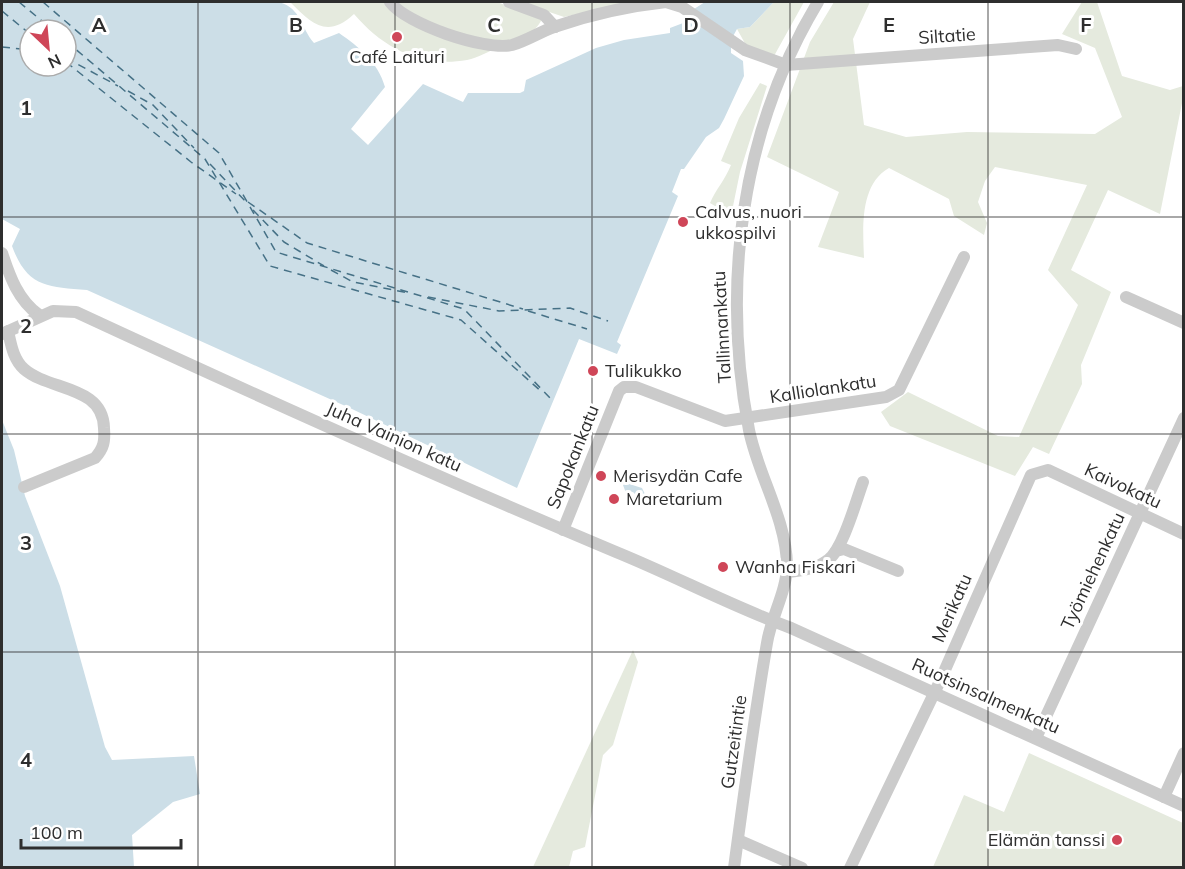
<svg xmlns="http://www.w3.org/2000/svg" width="1185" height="869" font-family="Mulish,sans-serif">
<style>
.green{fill:#e5eade}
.water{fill:#ccdee7;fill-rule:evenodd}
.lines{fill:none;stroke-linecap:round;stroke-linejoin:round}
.ferry{stroke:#467186;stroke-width:1.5;stroke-dasharray:8 6;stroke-linecap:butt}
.minor{stroke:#cbcbcb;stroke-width:12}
.grid{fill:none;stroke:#2e2e2e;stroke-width:1.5;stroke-opacity:0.55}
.poi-dot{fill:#cf4658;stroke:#fff;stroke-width:2}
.labels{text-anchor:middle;stroke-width:6;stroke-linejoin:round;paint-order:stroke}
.street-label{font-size:18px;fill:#2e2e2e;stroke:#fff}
.poi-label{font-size:18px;fill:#2e2e2e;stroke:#fff;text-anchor:start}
.grid-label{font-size:20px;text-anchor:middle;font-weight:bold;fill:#2e2e2e;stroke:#fff;stroke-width:6;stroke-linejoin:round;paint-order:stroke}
</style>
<rect width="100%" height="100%" fill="#fff"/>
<g class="green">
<path d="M290,2H497L542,19C533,37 519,38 501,46C491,50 478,58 467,60C421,68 383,48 354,14C327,39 312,24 290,2Z"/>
<path d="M520,2H631L564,17Z"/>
<path d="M774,2H804L774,56L747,47L737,29L750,27Z"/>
<path d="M834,2H870L853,39L864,125L906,137L967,132L1095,134L1122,117L1095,48L1062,34L1082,2H1097L1122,76L1170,90L1183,86V98L1160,214L1108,190L1071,270L1111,292L1081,365L1082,384L1049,454L1033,447L1015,476L890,426L881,412L908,392L998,436L1019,437L1078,305L1048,270L1087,185L995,167L985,181L978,202L987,223L984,235L954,216L949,199L889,168C859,185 863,229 864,258L818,247L839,192L767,157L810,42Z"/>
<path d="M760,83L767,86L740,172L732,211L720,209L710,203C716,189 725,180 731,165L721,161L739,118Z"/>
<path d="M633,650L638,662L613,745L603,755L585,847L573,851L569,867H533Z"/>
<path d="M1029,753L1183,823V867H933L964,795L1004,812Z"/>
</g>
<g class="water">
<path d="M2,2H279C302,9 300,27 314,43L339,33C359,47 378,62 385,87L351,129L368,145L423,84L463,102L468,93H520L524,91L526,80L596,48L624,40L670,33V28L691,20L694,9L705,2H774L750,27L737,29L731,40V53L743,61L744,76L724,119L719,128L706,137L684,169H681L672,192L678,196L617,342L621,345L617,354L579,339L517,488L352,409L87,290C47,287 27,287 12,246L20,229L2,219ZM30,30H66V66H30Z"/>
<path d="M2,420L14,450L25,496L60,586L105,747L112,760L194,756L200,794L173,802L132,835L134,867H2Z"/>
<path d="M626,483L642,488L647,498H639L633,492L626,493L623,485Z"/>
</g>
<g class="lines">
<g class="ferry">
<path d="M19,2L53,30"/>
<path d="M43,2L219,153L276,252L464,309L553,401"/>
<path d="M2,11L30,34"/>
<path d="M66,41L205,159L270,266L461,320L543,393"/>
<path d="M2,47L30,50"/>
<path d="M66,58L118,86"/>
<path d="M66,62L191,162L236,194"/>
<path d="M128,91L153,105L194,148"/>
<path d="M210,164L248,204"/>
<path d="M248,202L307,243L523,309"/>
<path d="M253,210L284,242L324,266"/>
<path d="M331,270L353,282L409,293"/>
<path d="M428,297L499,311L570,308L608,321"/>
<path d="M528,311L587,329"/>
</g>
<g class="minor">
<path d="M390,2C406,24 484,51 512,45C526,41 540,32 554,27C589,15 629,6 666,2L682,7L745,50L786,65L1058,45L1076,49"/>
<path d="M509,2L544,15L555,27"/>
<path d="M2,253C10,277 18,300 39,315"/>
<path d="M1126,297L1184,323"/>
<path d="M8,331C11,344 13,359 24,369C49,391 103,385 104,428C105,441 104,448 95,458L24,487"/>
<path d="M2,334L53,311L76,312C255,395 435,476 616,552C675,576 731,606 791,628L1184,806"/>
<path d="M563,530L619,391L624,387H636L725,421L886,397L899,390L964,257"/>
<path d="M836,551L844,549L898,571"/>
<path d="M787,572C800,571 817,569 828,560C843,549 856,501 863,482"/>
<path d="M1036,738L1184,418"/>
<path d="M1164,797L1184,753"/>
<path d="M738,840L802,868"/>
<path d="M734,868C744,793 754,718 767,643C771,617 787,591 787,565C786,518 758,475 749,430C721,284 741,130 818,2"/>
<path d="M850,868L940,681L1031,475L1048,470L1184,534"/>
</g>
</g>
<path class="grid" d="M198,2V868M395,2V868M592,2V868M790,2V868M988,2V868M2,217H1184M2,434H1184M2,652H1184"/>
<g class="poi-dot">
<circle cx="397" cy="37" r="6"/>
<circle cx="683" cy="222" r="6"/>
<circle cx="593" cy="371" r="6"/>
<circle cx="601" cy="476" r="6"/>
<circle cx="614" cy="499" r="6"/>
<circle cx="723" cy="567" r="6"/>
<circle cx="1117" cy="840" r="6"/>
</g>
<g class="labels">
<g class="street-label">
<text transform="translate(947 36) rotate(-4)" y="6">Siltatie</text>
<text transform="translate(722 327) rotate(-93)" y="6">Tallinnankatu</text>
<text transform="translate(823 389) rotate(-9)" y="6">Kalliolankatu</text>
<text transform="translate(394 437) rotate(24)" y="6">Juha Vainion katu</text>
<text transform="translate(573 457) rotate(-68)" y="6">Sapokankatu</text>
<text transform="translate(1123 486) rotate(25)" y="6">Kaivokatu</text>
<text transform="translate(1093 571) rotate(-65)" y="6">Työmiehenkatu</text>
<text transform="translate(952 608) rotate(-66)" y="6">Merikatu</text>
<text transform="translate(986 696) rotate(24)" y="6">Ruotsinsalmenkatu</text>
<text transform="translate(734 742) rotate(-82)" y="6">Gutzeitintie</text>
</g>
<g class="poi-label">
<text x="397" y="63" text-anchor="middle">Café Laituri</text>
<text x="695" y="218">Calvus, nuori<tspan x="695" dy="21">ukkospilvi</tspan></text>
<text x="605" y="377">Tulikukko</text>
<text x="613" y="482">Merisydän Cafe</text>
<text x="626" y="505">Maretarium</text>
<text x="735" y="573">Wanha Fiskari</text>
<text x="1105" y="846" text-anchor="end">Elämän tanssi</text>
</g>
</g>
<g class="grid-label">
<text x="99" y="32">A</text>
<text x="296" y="32">B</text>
<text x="494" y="32">C</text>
<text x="691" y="32">D</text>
<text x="889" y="32">E</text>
<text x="1086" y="32">F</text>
<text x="26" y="115">1</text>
<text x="26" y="333">2</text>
<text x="26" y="550">3</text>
<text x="26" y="767">4</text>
</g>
<rect width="1185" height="869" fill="none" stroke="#2e2e2e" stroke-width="6"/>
<g transform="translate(48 48) rotate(154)"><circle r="28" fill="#ffffff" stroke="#ababab" stroke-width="1.5"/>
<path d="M0-4.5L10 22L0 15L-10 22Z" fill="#cf4658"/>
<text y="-9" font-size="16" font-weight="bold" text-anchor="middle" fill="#2e2e2e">N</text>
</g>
<path d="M21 839v9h160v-9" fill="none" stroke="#2e2e2e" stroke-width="3"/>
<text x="30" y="839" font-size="18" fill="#2e2e2e" stroke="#ffffff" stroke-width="4.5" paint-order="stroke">100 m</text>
</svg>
